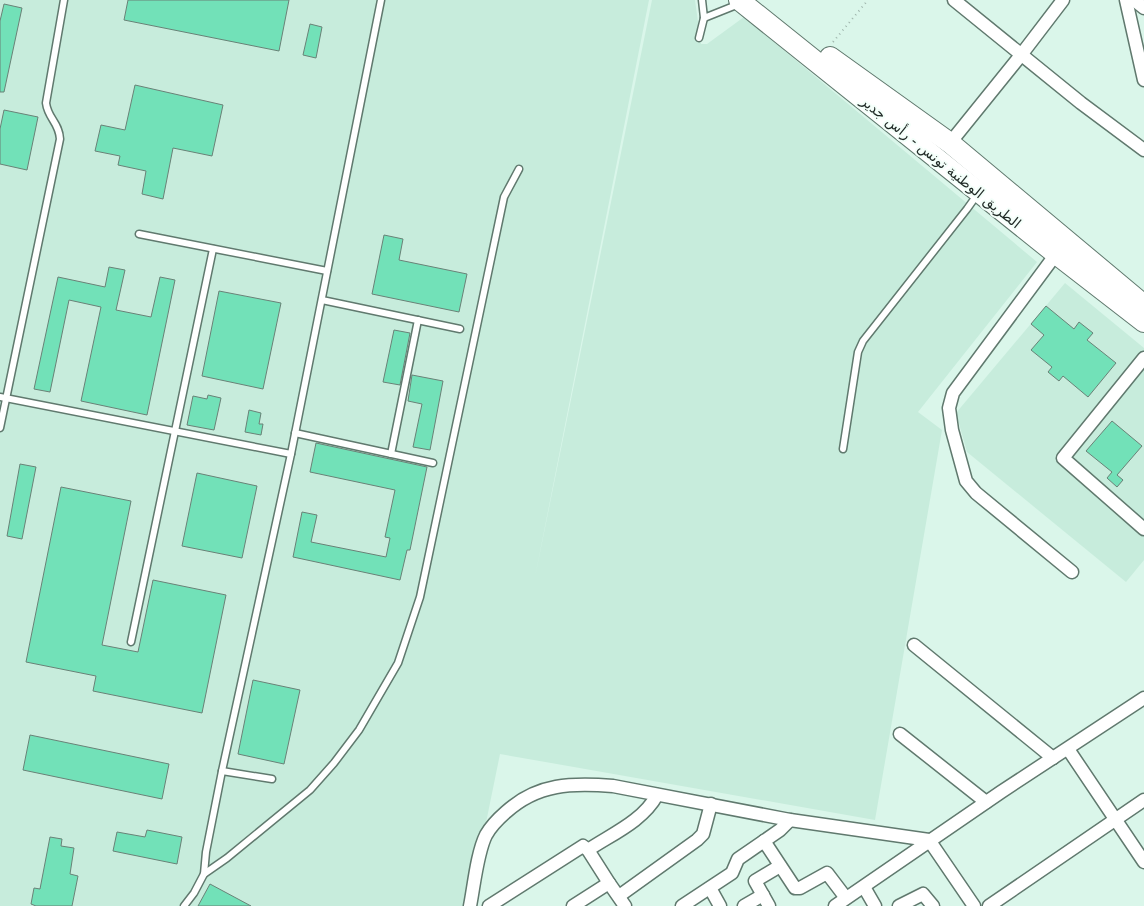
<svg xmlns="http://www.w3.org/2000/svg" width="1144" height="906" font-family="'DejaVu Sans',Vazirmatn,sans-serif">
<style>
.built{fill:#c7ecdc}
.building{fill:#72e1b8;stroke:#698277}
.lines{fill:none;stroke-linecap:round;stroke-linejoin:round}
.lane-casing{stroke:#60796e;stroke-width:9}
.street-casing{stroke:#60796e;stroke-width:15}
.primary-casing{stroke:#60796e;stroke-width:22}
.path{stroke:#9fb5ac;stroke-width:2;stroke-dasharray:1 4;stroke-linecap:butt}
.lane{stroke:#fff;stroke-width:6}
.street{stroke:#fff;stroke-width:12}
.primary{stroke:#fff;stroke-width:20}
.labels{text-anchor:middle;stroke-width:4;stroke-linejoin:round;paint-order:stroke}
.street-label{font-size:14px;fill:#1e2824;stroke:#f4fffa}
</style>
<rect width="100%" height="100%" fill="#daf6ea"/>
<g class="built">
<path d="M0,0H649L535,577L652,0H695L701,44H707L744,17L1037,262L918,412L942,430L875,820L500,754L469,906H0Z"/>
<path d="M1065,283L1144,348V560L1126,582L967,452L956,413Z"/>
</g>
<g class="building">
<path d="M128,0H289L279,51L124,20Z"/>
<path d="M4,4L22,8L4,92H0V21Z"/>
<path d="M310,24L322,27L316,58L303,55Z"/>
<path d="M135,85L223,105L212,156L173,148L163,199L142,194L146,171L118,165L120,156L95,151L101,125L125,130Z"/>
<path d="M4,110L38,117L27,170L0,164V129Z"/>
<path d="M384,235L403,239L399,260L467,274L459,312L372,294Z"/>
<path d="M109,267L125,270L116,310L151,317L160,277L175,280L147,415L81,401L101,307L69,300L50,392L34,389L58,277L105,287Z"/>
<path d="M219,291L281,303L263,389L202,376Z"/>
<path d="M1046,306L1074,329L1079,322L1093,333L1087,340L1116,363L1088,397L1063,376L1059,381L1048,372L1052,367L1031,350L1044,335L1031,324Z"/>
<path d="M394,330L410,333L400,385L383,382Z"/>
<path d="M412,375L443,381L430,450L413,447L422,404L408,401Z"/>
<path d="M208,395L221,398L214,430L187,425L193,396L207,399Z"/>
<path d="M249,410L261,413L259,424H263L261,435L245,432Z"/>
<path d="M1112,421L1142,446L1117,475L1123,480L1117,487L1107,478L1112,472L1086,451Z"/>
<path d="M316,443L427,467L410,550H407L400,580L293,557L302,512L317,515L311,542L386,557L390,538L385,537L395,490L310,472Z"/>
<path d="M20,464L36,467L22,539L7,536Z"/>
<path d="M197,473L257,486L242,558L182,546Z"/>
<path d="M61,487L131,501L102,645L138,652L153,580L226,595L202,713L93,691L96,676L26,662Z"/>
<path d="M253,680L300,690L284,764L238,754Z"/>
<path d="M30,735L169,764L162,799L23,770Z"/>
<path d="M147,830L182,837L177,864L113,851L117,832L145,837Z"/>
<path d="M50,837L62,839L61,846L74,848L70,874L78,876L72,906H36L31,904L34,888L40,889Z"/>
<path d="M210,884L251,906H198Z"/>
</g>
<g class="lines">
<defs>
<g id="lane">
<path d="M702,0L704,18L739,4"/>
<path d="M699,38L704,18"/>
<path d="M139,234L327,271"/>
<path d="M322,300L460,329"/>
<path d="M0,397L291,454"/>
<path d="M0,428L60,139C59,122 48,119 46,103L64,0"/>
<path d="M295,433L433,463"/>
<path d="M843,449L858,352L863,341L967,209L977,195"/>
<path d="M391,454L418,320"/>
<path d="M131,642L213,249"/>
<path d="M222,771L272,779"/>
<path d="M204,874L227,858L310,790L334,763L359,730L398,663L420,597L504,197L519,169"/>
<path d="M184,906L194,893L204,874L206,852L222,771L291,454L381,0"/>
</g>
<g id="street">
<path d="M954,0L1081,103L1144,150"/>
<path d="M1126,0L1144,80"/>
<path d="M1134,0L1144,8"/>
<path d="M950,143L1021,55L1063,0"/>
<path d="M1056,254L953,393L949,408L952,430L966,481L976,493L1072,572"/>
<path d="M1144,358L1063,458L1144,529"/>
<path d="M914,645L1053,758"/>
<path d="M900,734L986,802"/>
<path d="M1068,749L1144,862"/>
<path d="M764,841L795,888H800L827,873L846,898"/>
<path d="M588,850C612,834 643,821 657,795"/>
<path d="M864,887L875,906"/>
<path d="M710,888L720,906"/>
<path d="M619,896L697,840L703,834L711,804"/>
<path d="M470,906C474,886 477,853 486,835C491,826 498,819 506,812C538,783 572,783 613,786L790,820L929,840L974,906"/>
<path d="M489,906L583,846L588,850L609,883L625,906"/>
<path d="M573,906L609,883"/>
<path d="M682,906L732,873L738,859L780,830L790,820"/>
<path d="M744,906L763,895"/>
<path d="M769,906L755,881L780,866"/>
<path d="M835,906L1001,792L1144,698"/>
<path d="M899,906L923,894L933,906"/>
<path d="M989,906L1144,800"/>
</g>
<g id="primary">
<path d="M739,0L1056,254L1144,322"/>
<path d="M830,57L950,143L1144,305"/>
</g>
</defs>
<use href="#lane" class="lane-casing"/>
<use href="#street" class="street-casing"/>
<use href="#primary" class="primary-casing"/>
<path class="path" d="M833,42L868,0"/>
<use href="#lane" class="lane"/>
<use href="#street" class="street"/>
<use href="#primary" class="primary"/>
</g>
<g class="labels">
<g class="street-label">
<text transform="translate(941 162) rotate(39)" y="5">الطريق الوطنية تونس - رأس جدير</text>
</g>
</g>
</svg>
